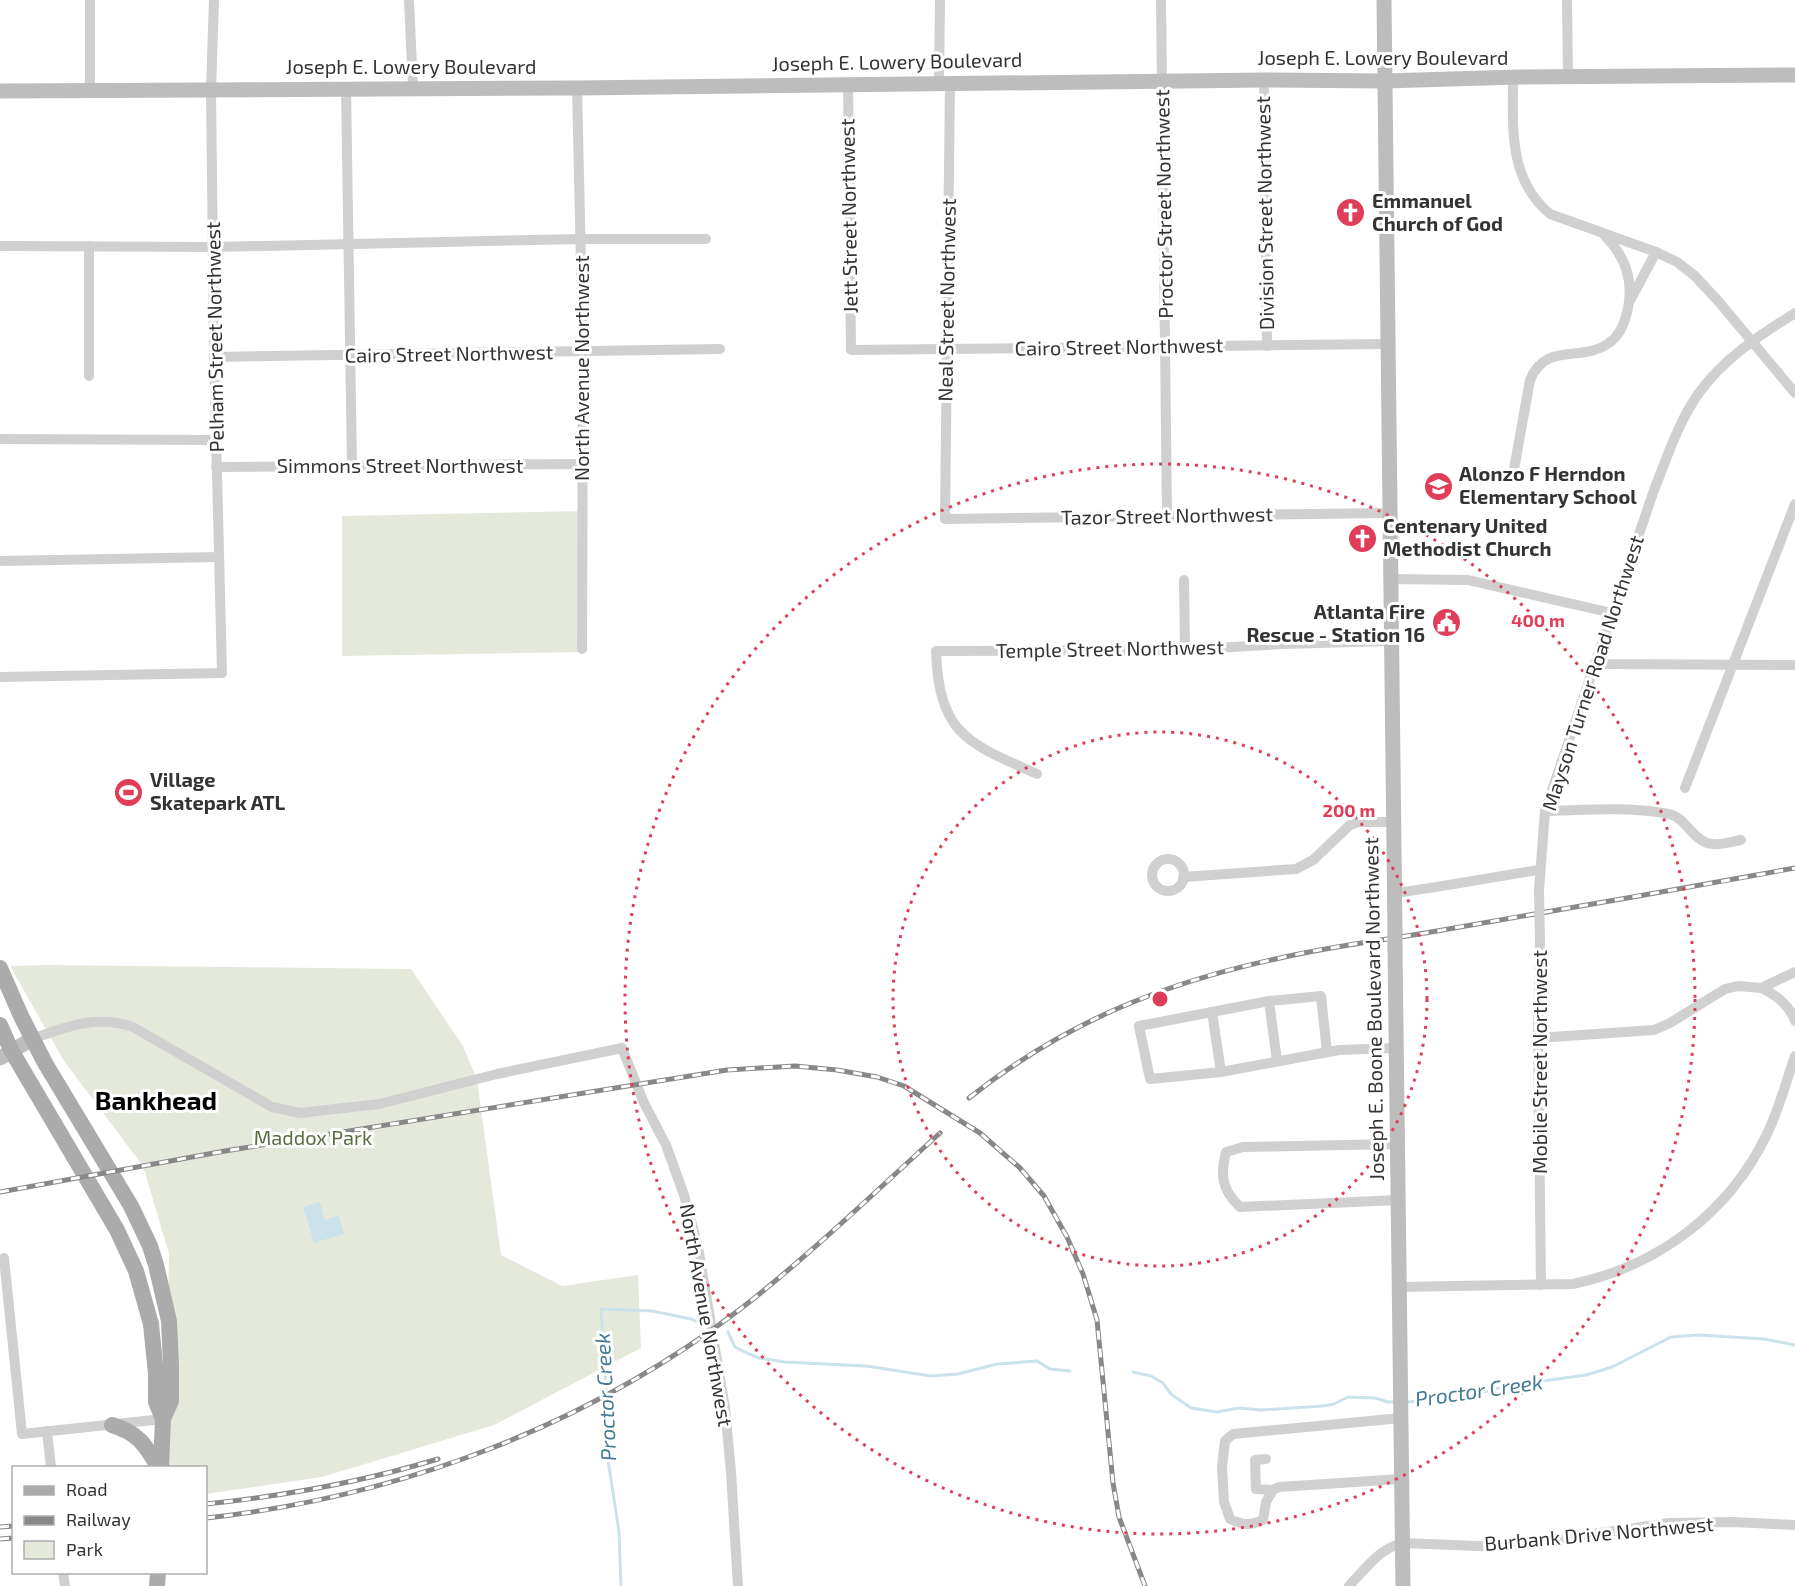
<svg xmlns="http://www.w3.org/2000/svg" width="1795" height="1586" font-family="'Exo 2',sans-serif">
<style>
.green{fill:#e4e9dc}
.water{fill:#cce2eb}
.lines{fill:none;stroke-linecap:round;stroke-linejoin:round}
.stream{stroke:#cce2eb;stroke-width:3}
.street{stroke:#d0d0d0;stroke-width:10}
.secondary{stroke:#bdbdbd;stroke-width:15}
.primary{stroke:#ababab;stroke-width:16}
.rail-casing{stroke:#888;stroke-width:5}
.rail{stroke:#fff;stroke-width:3;stroke-dasharray:9;stroke-linecap:butt}
.street-bridge{stroke:#d0d0d0;stroke-width:10}
.secondary-bridge{stroke:#bdbdbd;stroke-width:15}
.ring{fill:none;stroke:#e03e58;stroke-width:3;stroke-dasharray:3 6}
.labels{text-anchor:middle;stroke-width:6;stroke-linejoin:round;paint-order:stroke}
.street-label{font-size:20px;fill:#333;stroke:#fff}
.poi-label{font-size:20px;font-weight:bold;fill:#333;stroke:#fff;text-anchor:start}
.park-label{font-size:20px;fill:#596e40;stroke:#fff}
.water-label{font-size:21px;font-style:italic;fill:#427b93;stroke:#fff}
.district-label{font-size:26px;font-weight:bold;fill:#000;stroke:#fff}
.centre{fill:#e03e58;stroke:#fff;stroke-width:3}
.ring-label{font-size:18px;text-anchor:middle;font-weight:bold;fill:#e03e58;stroke:#fff;stroke-width:6;stroke-linejoin:round;paint-order:stroke}
</style>
<rect width="100%" height="100%" fill="#fff"/>
<g class="green">
<path d="M583,511L586,652L342,656V516Z"/>
<path d="M46,965L411,969L463,1046L477,1080L501,1255L562,1286L638,1275L641,1348L494,1425L322,1477L206,1494V1468L165,1467L169,1254L143,1166L64,1061L10,966Z"/>
</g>
<path class="water" d="M320,1202L325,1220L339,1216L344,1234L314,1243L303,1207Z"/>
<g class="lines">
<g class="stream">
<path d="M728,1332L735,1347L747,1353L759,1358L785,1362L866,1366L931,1376L958,1374L997,1364L1037,1361L1050,1369L1070,1371"/>
<path d="M1133,1372L1151,1376L1163,1383L1171,1394L1191,1408L1217,1412L1239,1408L1261,1410L1323,1406L1334,1404L1348,1397L1375,1398L1388,1402H1397"/>
<path d="M1406,1402L1455,1399L1507,1386L1586,1375L1612,1367L1671,1337L1698,1335L1764,1339L1795,1345"/>
<path d="M621,1586L619,1532L605,1440L606,1387L601,1309L652,1311L691,1319L702,1324"/>
</g>
<g class="street">
<path d="M90,0V90"/>
<path d="M409,0L413,88"/>
<path d="M1161,0L1167,515"/>
<path d="M1567,0L1568,77"/>
<path d="M1513,78C1513,127 1508,179 1550,214L1656,252L1677,262L1695,276L1719,302L1795,393"/>
<path d="M1264,80L1267,346"/>
<path d="M939,82L940,0"/>
<path d="M950,82L945,519L1389,513"/>
<path d="M848,83L851,350L1387,344"/>
<path d="M346,88L352,466"/>
<path d="M577,88L583,351L582,649"/>
<path d="M0,246L214,247L581,239H706"/>
<path d="M1631,299L1656,252"/>
<path d="M214,357L720,349"/>
<path d="M89,376V246"/>
<path d="M0,439L215,440"/>
<path d="M216,467L583,464"/>
<path d="M1513,475L1530,380C1546,341 1581,363 1609,343C1618,337 1623,327 1626,316C1635,285 1628,259 1605,236"/>
<path d="M0,561L219,557"/>
<path d="M1390,579L1468,580L1612,613"/>
<path d="M1184,580L1185,650"/>
<path d="M1595,662L1606,664L1795,665"/>
<path d="M0,677L222,673L214,353L211,90L214,0"/>
<path d="M1037,774C968,743 939,735 936,651L1180,650L1283,644L1391,641"/>
<path d="M1685,788L1795,504"/>
<path d="M1545,811C1586,810 1629,806 1669,814C1686,818 1690,836 1705,842C1715,847 1730,842 1741,840"/>
<circle cx="1168" cy="875" r="16"/>
<path d="M1183,877L1296,869L1313,860L1350,825L1358,822H1393"/>
<path d="M1539,890L1545,811L1654,490C1667,458 1678,422 1699,393C1723,359 1760,335 1795,313"/>
<path d="M1395,893C1444,887 1491,877 1539,870"/>
<path d="M1540,942L1538,1038L1541,1285"/>
<path d="M1761,988C1777,995 1789,1005 1795,1021"/>
<path d="M1212,1012L1139,1026L1150,1079L1221,1072L1339,1050L1395,1048"/>
<path d="M1538,1038L1654,1030L1670,1023L1725,989L1738,986L1761,988L1795,972"/>
<path d="M32,1039C66,1027 97,1014 133,1027L272,1107L300,1113L379,1104L497,1074L622,1048L644,1103L666,1145L684,1195L698,1247L725,1408L731,1472L738,1586"/>
<path d="M1277,1061L1269,1001L1321,996L1327,1052"/>
<path d="M1221,1072L1212,1012L1269,1001"/>
<path d="M1397,1144L1243,1147L1226,1152C1220,1176 1222,1190 1240,1207L1398,1200"/>
<path d="M4,1258L22,1434L163,1419"/>
<path d="M1399,1287L1573,1284C1658,1266 1729,1213 1767,1134C1779,1109 1786,1082 1795,1056"/>
<path d="M1401,1418L1233,1434L1225,1441L1222,1467L1224,1502L1230,1519C1243,1525 1250,1526 1263,1520L1266,1502L1273,1490L1279,1487L1401,1479"/>
<path d="M47,1431L51,1468"/>
<path d="M1266,1459L1255,1460L1256,1489L1273,1490"/>
<path d="M63,1572L65,1586"/>
<path d="M1349,1586C1365,1569 1379,1549 1402,1543L1504,1547L1669,1523L1732,1522L1795,1525"/>
</g>
<g class="secondary">
<path d="M1384,0L1395,932"/>
<path d="M0,91L577,88L1264,80L1384,81L1519,77L1795,75"/>
<path d="M1395,949L1403,1586"/>
<path d="M0,1058L32,1039"/>
</g>
<g class="primary">
<path d="M0,968L21,1016L45,1063L131,1206L150,1246L156,1265L169,1321L171,1366V1401L163,1419L161,1468"/>
<path d="M0,1025L11,1050L117,1230L136,1271L151,1324L156,1374V1402L163,1419"/>
<path d="M112,1425C138,1433 145,1444 159,1468"/>
<path d="M157,1586L158,1572"/>
</g>
<defs>
<g id="rail">
<path d="M969,1098C1064,1023 1162,983 1280,958C1332,946 1385,940 1437,931C1556,910 1676,890 1795,868"/>
<path d="M0,1192L225,1151L727,1070L795,1066L837,1070L877,1077L904,1086L980,1133L1020,1168L1044,1196L1067,1237L1083,1274L1097,1320L1113,1483L1119,1517L1145,1586"/>
<path d="M206,1504C284,1496 362,1482 438,1459"/>
<path d="M206,1518C399,1497 588,1426 743,1307C812,1253 875,1192 940,1133"/>
<path d="M0,1527L14,1526"/>
<path d="M0,1539L14,1538"/>
</g>
</defs>
<use href="#rail" class="rail-casing"/>
<use href="#rail" class="rail"/>
<path class="street-bridge" d="M1539,890L1540,942"/>
<path class="secondary-bridge" d="M1395,932V949"/>
</g>
<g class="ring">
<circle cx="1160" cy="999" r="267"/>
<circle cx="1160" cy="999" r="535"/>
</g>
<defs>
<symbol id="church-disc" viewBox="-11 -11 22 22"><circle r="9.5" fill="#e03e58" stroke="#fff"/><path d="M-1.2-6h2.4v3.5h3.3v2.4h-3.3V6h-2.4V-.1h-3.3v-2.4h3.3Z" fill="#fff"/></symbol>
<symbol id="school-disc" viewBox="-11 -11 22 22"><circle r="9.5" fill="#e03e58" stroke="#fff"/><path d="M0-5L7-2L0 1L-7-2ZM-4 1L0 2.5L4 1V4Q0 6-4 4Z" fill="#fff"/></symbol>
<symbol id="civic-disc" viewBox="-11 -11 22 22"><circle r="9.5" fill="#e03e58" stroke="#fff"/><path d="M-.6-6.5H3V-4.5H.6V-3L4-1V1h2V6H-6V1h2V-1L-.6-3ZM-1.2 2.5V6h2.4V2.5Z" fill="#fff"/></symbol>
<symbol id="stadium-disc" viewBox="-11 -11 22 22"><circle r="9.5" fill="#e03e58" stroke="#fff"/><path d="M0-5a6.5 5 0 1 0 0 10a6.5 5 0 1 0 0-10ZM-3.5-1.8h7v3.6h-7Z" fill="#fff"/></symbol>
</defs>
<g fill-rule="evenodd">
<use href="#church-disc" x="1334" y="196" width="33" height="33"/>
<use href="#school-disc" x="1422" y="470" width="33" height="33"/>
<use href="#church-disc" x="1346" y="522" width="33" height="33"/>
<use href="#civic-disc" x="1430" y="606" width="33" height="33"/>
<use href="#stadium-disc" x="112" y="776" width="33" height="33"/>
</g>
<g class="labels">
<g class="street-label">
<text x="1383" y="65">Joseph E. Lowery Boulevard</text>
<text transform="translate(897 62) rotate(-1)" y="7">Joseph E. Lowery Boulevard</text>
<text x="411" y="74">Joseph E. Lowery Boulevard</text>
<text transform="translate(1164 204) rotate(-91)" y="7">Proctor Street Northwest</text>
<text transform="translate(1265 213) rotate(-91)" y="7">Division Street Northwest</text>
<text transform="translate(849 216) rotate(-91)" y="7">Jett Street Northwest</text>
<text transform="translate(947 300) rotate(-89)" y="7">Neal Street Northwest</text>
<text transform="translate(215 337) rotate(-91)" y="7">Pelham Street Northwest</text>
<text transform="translate(1119 347) rotate(-1)" y="7">Cairo Street Northwest</text>
<text transform="translate(449 354) rotate(-1)" y="7">Cairo Street Northwest</text>
<text transform="translate(582 368) rotate(-90)" y="7">North Avenue Northwest</text>
<text x="400" y="473">Simmons Street Northwest</text>
<text transform="translate(1167 516) rotate(-1)" y="7">Tazor Street Northwest</text>
<text transform="translate(1110 649) rotate(-1)" y="7">Temple Street Northwest</text>
<text transform="translate(1593 673) rotate(-72)" y="7">Mayson Turner Road Northwest</text>
<text transform="translate(1374 1009) rotate(-91)" y="7">Joseph E. Boone Boulevard Northwest</text>
<text transform="translate(1540 1062) rotate(-90)" y="7">Mobile Street Northwest</text>
<text transform="translate(706 1315) rotate(80)" y="7">North Avenue Northwest</text>
<text transform="translate(1599 1534) rotate(-5)" y="7">Burbank Drive Northwest</text>
</g>
<g class="poi-label">
<text x="1372" y="208">Emmanuel<tspan x="1372" dy="23">Church of God</tspan></text>
<text x="1459" y="481">Alonzo F Herndon<tspan x="1459" dy="23">Elementary School</tspan></text>
<text x="1383" y="533">Centenary United<tspan x="1383" dy="23">Methodist Church</tspan></text>
<text x="1425" y="619" text-anchor="end">Atlanta Fire<tspan x="1425" dy="23">Rescue - Station 16</tspan></text>
<text x="150" y="787">Village<tspan x="150" dy="23">Skatepark ATL</tspan></text>
</g>
<g class="park-label">
<text x="313" y="1145">Maddox Park</text>
</g>
<g class="water-label">
<text transform="translate(1479 1391) rotate(-8)" y="7">Proctor Creek</text>
<text transform="translate(606 1397) rotate(-93)" y="7">Proctor Creek</text>
</g>
<g class="district-label">
<text x="156" y="1110">Bankhead</text>
</g>
</g>
<circle cx="1160" cy="999" r="9" class="centre"/>
<g class="ring-label">
<text x="1538" y="627">400 m</text>
<text x="1349" y="817">200 m</text>
</g>
<rect x="12" y="1466" width="195" height="108" fill="#ffffff" stroke="#adadad" stroke-width="1.5"/>
<rect x="24" y="1486" width="30" height="9" fill="#ababab" stroke="#adadad" stroke-width="1.5"/>
<text x="66" y="1496" font-size="18" fill="#333333">Road</text>
<rect x="24" y="1516" width="30" height="9" fill="#888888" stroke="#adadad" stroke-width="1.5"/>
<text x="66" y="1526" font-size="18" fill="#333333">Railway</text>
<rect x="24" y="1541" width="30" height="18" fill="#e4e9dc" stroke="#adadad" stroke-width="1.5"/>
<text x="66" y="1556" font-size="18" fill="#333333">Park</text>
</svg>
